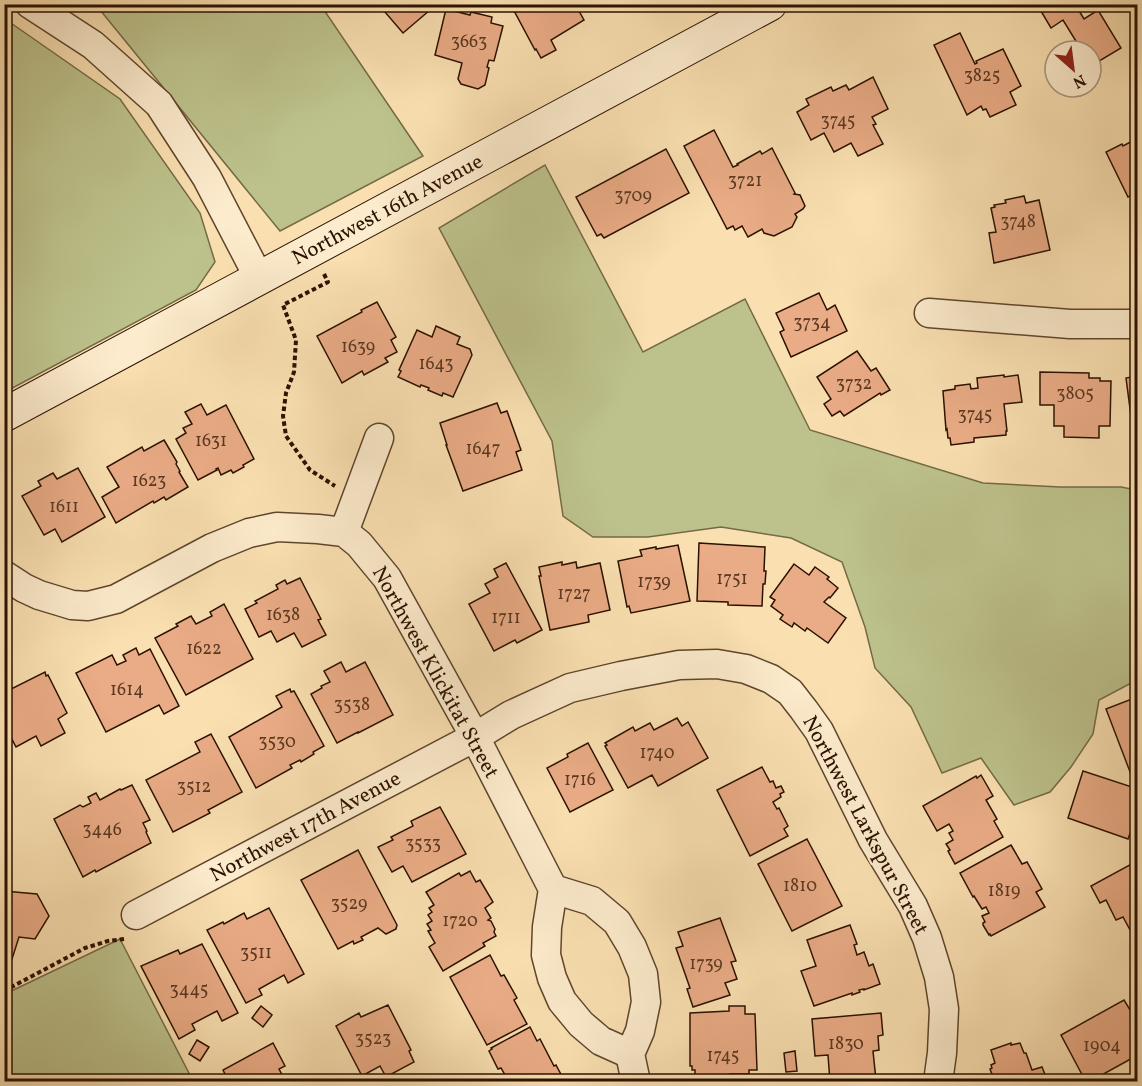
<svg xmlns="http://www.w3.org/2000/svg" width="1142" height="1086" font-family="Vollkorn,serif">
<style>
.green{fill:#bdc28c;stroke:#746a46;stroke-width:1.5}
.building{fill:#eaac86;stroke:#2b1101;stroke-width:1.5}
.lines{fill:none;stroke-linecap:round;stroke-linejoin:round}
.street-casing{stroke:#5f452d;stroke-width:31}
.secondary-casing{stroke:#2b1101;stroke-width:35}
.path{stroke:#2b1101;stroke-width:4;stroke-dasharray:4.5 3;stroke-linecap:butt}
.street{stroke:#fcebcc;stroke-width:28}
.secondary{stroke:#fcebcc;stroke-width:33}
.labels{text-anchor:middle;stroke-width:4.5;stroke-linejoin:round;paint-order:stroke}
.number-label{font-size:18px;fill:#5b3822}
.street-label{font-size:21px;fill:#2b1101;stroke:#fcebcc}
</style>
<rect width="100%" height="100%" fill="#fae0b1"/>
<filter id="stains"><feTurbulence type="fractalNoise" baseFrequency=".00333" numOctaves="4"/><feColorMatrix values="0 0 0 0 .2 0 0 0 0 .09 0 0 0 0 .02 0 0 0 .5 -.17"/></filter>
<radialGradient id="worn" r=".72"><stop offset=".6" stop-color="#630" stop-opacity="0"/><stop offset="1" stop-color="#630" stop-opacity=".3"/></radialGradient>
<g class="green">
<path d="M96,5H331L326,13L423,156L280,231Z"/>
<path d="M8,21L120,99L200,213L215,262L196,290L5,392L4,24Z"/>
<path d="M545,165L643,352L745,299L810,430L983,483L1060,487H1121L1137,490V680L1099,700L1093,734L1071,767L1050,792L1014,805L981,758L942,773L911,707L875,668L865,627L842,562L791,538L721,527L648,537H593L563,516L552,441L439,228Z"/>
<path d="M120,939L193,1081H5V994Z"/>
</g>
<g class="building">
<path d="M375,4H437L403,33L379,5L377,7Z"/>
<path d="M517,4H575L584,20L551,40L556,50L541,58L536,49L535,50L512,7Z"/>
<path d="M1027,4H1075L1084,19L1098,10L1121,48L1091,66V51H1082L1063,20L1051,28L1038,6L1030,10Z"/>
<path d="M446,9L470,15L471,12L492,17L491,23L503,26L494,61L489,60L487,67L489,68L485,85L478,89L461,84L458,79L462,63L435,55Z"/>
<path d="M960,33L975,64L977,63L976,61L1003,49L1021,86L1010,92L1016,105L990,117L986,109L983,110L981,106L967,115L934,45Z"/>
<path d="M873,77L888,109L872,117L876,124L873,125L883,144L858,156L851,143L834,152L824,133L811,140L797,112L809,105L806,99L831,87L833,91L846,85L849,90Z"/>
<path d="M714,130L733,167L738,165L737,164L760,151L762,154L772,148L795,193L794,194L800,195L805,206L803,209L795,214L797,217L792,227L774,236L764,233L762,229L748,237L742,226L735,230L733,226L727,229L684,146Z"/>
<path d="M1138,138V192L1128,197L1106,152L1122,144L1123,146Z"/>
<path d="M666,149L689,193L604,238L601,234L597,236L576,197Z"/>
<path d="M1024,196L1026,203L1039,200L1050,250L994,263L989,233L996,232L991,208L995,207L994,205L1006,203L1005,200Z"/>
<path d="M819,293L827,310L835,305L847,331L791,357L780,332L784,330L776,313Z"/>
<path d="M377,302L396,337L391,340L397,352L385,358L388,362L364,375L362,371L342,383L317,336L362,312L361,310Z"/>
<path d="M436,326L460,337L457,344L470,349L472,355L453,397L443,393L442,396L428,390L429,388L421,385L420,387L398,377L401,371L399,370L417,330L432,337Z"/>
<path d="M857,351L871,371L876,368L890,390L881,395L880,393L844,416L840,411L832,416L824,404L831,399L817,377Z"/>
<path d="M1040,372L1089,373V378H1100V381H1111L1110,426H1099V438L1064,437V426H1054V405H1040Z"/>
<path d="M1136,374H1138V424H1132L1126,378L1137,376Z"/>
<path d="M1004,375V377L1018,375L1022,402L1004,404L1007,431H1006V435L974,438V442L951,445L950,438H948L947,429L946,430L943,391L955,389V386L970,384L971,389L978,388L977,378Z"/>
<path d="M497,403L501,413L507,411L521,450L516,452L522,470L463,491L446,445H447L440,423Z"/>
<path d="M201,404L207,415L226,405L254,459L243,465L244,467L233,473L231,470L221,475L218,468L216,469L217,470L198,480L176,439L186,433L183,428L192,424L185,412Z"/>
<path d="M164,440L177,462L176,464L180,471L179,472L188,487L166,500L164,497L154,503L153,501L116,523L102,497L119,487L107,467L142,447L144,451Z"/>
<path d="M78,468L105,517L62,542L55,529L44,535L22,496L41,486L38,481L53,473L57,479Z"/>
<path d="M699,543L765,547L764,571H766L765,584H763L762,606L728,605V602L697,601Z"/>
<path d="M678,545L690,601L631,613L629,606L627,607L618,561L642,556L640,550L656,547V549Z"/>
<path d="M562,562V565L576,562L577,568L600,563L610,610L588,615L589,622L550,630L539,576H541L539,567Z"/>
<path d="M506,563L542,630L517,643L515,640L494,651L469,604L490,593L485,584L498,577L494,569Z"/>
<path d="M794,564L809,575L815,567L829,577L827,579L838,588L830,598L829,597L824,602L846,618L828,643L807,628L805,631L794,623L792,627L780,619L783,615L771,606L775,600L770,597Z"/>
<path d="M300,578L321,619L318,620L326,635L302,647L294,633L277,642L271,631L259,637L245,609L257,603L255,601L278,589L276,585L285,580L287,584Z"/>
<path d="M224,604L253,659L186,695L155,638L178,626L176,624L191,616L196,624L212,616L210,612Z"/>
<path d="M136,648L139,655L150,649L179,706L164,714L159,705L106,732L76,673L112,655L117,665L126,661L123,655Z"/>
<path d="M341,662L346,672L365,662L393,715L358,733V732L337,743L311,694L322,688L321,686L330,682L324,671Z"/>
<path d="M45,672L46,676L48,675L67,713L58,719L65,733L41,746L36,736L16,747L4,724V697L7,695L5,692Z"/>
<path d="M290,689L291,692L294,691L324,746L313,752L314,754L301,762L300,760L290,765L292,768L256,788L229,737L282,707L276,696Z"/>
<path d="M1137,697L1138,775L1132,777L1106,709Z"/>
<path d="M677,718L682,726L688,722L708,758L658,786L652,775L628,788L605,746L607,745L605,743L633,727L635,731L650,723L654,730Z"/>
<path d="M211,734L242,792L208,810L210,813L173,832L146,780L200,752L195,742Z"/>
<path d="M588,743L613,790L570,812L547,768L568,757L567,754Z"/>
<path d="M762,767L770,782L773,781L776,788L781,786L784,792L780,794L781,797L773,802L777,809L779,808L788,826L784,829L788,836L750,856L717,790Z"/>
<path d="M1083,771L1138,789V812L1128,839L1068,818Z"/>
<path d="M981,775L993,796L986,800L997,819L994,821L1003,837L955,864L948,851L950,850L946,844L953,840L949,833L953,831L949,824L937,831L923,806L976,776L977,778Z"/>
<path d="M132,785L150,820L143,823L147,831L146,832L151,843L96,872L95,870L83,877L54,819L80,805L83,807L91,803L88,797L96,793L100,800L120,789L121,790Z"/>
<path d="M440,807L466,854L412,882L403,866L392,872L378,847L393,840L391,837L413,826L411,821Z"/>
<path d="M807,839L842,906L792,931L758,864Z"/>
<path d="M1011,845L1022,864L1027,862L1042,889L1036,892L1045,907L991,936L990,934L989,935L983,925V923L985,922L982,916L989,913L986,907L982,909L974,896L973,897L960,873Z"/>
<path d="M358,850L397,925L396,929L386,934L378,928L361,937L363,940L354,944L353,941L338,949L301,880Z"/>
<path d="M1137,861L1138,941H1136L1123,917L1116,920L1106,900L1100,903L1091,886Z"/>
<path d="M470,871L476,882L480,880L493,902L485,908L491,918L488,920L491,921L495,929L494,932L496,936L483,943L485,946L443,971L429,947L435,943L428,931L431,930L427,924L432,921L428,915L432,912L429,908L434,905L426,892L459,873L461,876Z"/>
<path d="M4,891L37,894L49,916L35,939L19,937L12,959L4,958Z"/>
<path d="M269,908L304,974L288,983L284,975L259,989L262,995L246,1003L207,930L223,922L224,924L244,913L247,919Z"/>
<path d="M720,918L736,961L731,962L737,979L725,983L730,995L693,1007L687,989L690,988L676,948L683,946L678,932Z"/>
<path d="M850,925L857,944L854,945L857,955L864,952L869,966L873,964L880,984L864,990V989L859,990L860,992L852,995V993L814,1006L801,971L816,966L807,940Z"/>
<path d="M202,944L238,1013L222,1021L217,1011L192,1024L195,1030L179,1039L141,966L178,950L180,954Z"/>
<path d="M490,955L501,976L504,975L517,998L514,1000L527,1024L487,1045L450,977Z"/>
<path d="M1124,1000L1138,1023V1055L1089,1082H1086L1061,1035Z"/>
<path d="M388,1005L411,1050L409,1051L414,1062L386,1077L380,1066L362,1076L336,1026L359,1013L361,1017Z"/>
<path d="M261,1006L272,1015L263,1027L252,1018Z"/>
<path d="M729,1006H745V1014H755L757,1070H749V1074H730L731,1082H695V1070H692V1066H690V1013L729,1011Z"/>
<path d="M881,1013L883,1035L878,1036L879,1050L873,1051L876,1080L872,1082H830L828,1055L815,1056L812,1019Z"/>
<path d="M530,1027L537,1041L540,1039L554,1066L556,1065L565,1082H509L501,1068L498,1069L489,1051L492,1049L491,1048Z"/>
<path d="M197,1040L209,1047L200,1061L189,1054Z"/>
<path d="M273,1043L285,1066L279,1069L286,1082H229L223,1070Z"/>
<path d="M1011,1043V1045L1020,1043L1024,1053H1026L1032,1070L1042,1067L1048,1082H995L990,1069L992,1068L991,1065L995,1063L991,1050Z"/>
<path d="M795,1051L797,1071L786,1072L784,1053Z"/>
</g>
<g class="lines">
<defs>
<g id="street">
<path d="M30,4L93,45L159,104L207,178L259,278"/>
<path d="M929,313L1070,324H1130L1138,322"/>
<path d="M344,532L379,438"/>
<path d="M4,575L24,588L39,595L72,605L88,606L116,599L212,548L249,533L277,527L318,529L344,532L359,544L387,578L475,737L553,889L547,927L546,955L552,978L562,1001L581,1024L601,1041L630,1054"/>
<path d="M553,889L592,901L617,922L632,947L643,974L646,1002L640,1031L630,1054L636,1082"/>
<path d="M136,915L475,737L511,715L570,688L621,676L679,665L717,664L746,669L771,679L790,692L804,710L819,731L873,840L913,906L927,938L939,977L944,1009L942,1053L938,1082"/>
</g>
<path id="secondary" d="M4,415L770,4"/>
</defs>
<use href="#street" class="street-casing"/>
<use href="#secondary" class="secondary-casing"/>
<g class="path">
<path d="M324,274L328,282L283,305L296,340L294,372L286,393L283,416L286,436L310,470L335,486"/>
<path d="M4,991L85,948L108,941L124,939"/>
</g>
<use href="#street" class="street"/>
<use href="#secondary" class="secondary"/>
</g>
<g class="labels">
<g class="number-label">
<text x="469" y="47">3663</text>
<text x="982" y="81">3825</text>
<text x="838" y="126">3745</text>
<text x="745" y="186">3721</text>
<text x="633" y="201">3709</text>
<text x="1018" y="227">3748</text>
<text x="812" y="328">3734</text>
<text x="358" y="352">1639</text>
<text x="436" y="369">1643</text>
<text x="854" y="389">3732</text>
<text x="1075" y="399">3805</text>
<text x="975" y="420">3745</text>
<text x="211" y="446">1631</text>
<text x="483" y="454">1647</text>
<text x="149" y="486">1623</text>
<text x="64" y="512">1611</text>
<text x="732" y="584">1751</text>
<text x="654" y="587">1739</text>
<text x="574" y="599">1727</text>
<text x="283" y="620">1638</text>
<text x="506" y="623">1711</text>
<text x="204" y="654">1622</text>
<text x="127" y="695">1614</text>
<text x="352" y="710">3538</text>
<text x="277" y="747">3530</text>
<text x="657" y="758">1740</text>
<text x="580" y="785">1716</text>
<text x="194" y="792">3512</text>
<text x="102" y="835">3446</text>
<text x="423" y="849">3533</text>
<text x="800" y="891">1810</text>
<text x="1004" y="896">1819</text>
<text x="349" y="909">3529</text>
<text x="460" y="926">1720</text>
<text x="256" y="958">3511</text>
<text x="706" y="969">1739</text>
<text x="189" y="995">3445</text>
<text x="373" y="1044">3523</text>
<text x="846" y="1049">1830</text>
<text x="1102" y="1051">1904</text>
<text x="723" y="1061">1745</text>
</g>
<g class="street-label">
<text transform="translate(387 209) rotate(-28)" y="7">Northwest 16th Avenue</text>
<text transform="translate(436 672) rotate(61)" y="7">Northwest Klickitat Street</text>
<text transform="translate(866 825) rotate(62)" y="7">Northwest Larkspur Street</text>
<text transform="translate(305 826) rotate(-28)" y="7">Northwest 17th Avenue</text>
</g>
</g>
<rect width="1142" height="1086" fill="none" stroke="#fae0b1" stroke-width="24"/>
<rect x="6" y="6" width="1130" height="1074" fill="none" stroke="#2b1101" stroke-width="3"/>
<rect x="12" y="12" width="1118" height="1062" fill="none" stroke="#2b1101" stroke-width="1.5"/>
<g transform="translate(1073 69) rotate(152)"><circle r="28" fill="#fcebcc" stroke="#a8947b" stroke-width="1.5"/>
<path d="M0-4.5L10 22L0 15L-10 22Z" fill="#8f2418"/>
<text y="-9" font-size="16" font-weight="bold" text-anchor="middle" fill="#2b1101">N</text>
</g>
<rect width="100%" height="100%" filter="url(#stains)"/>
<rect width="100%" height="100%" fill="url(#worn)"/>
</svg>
